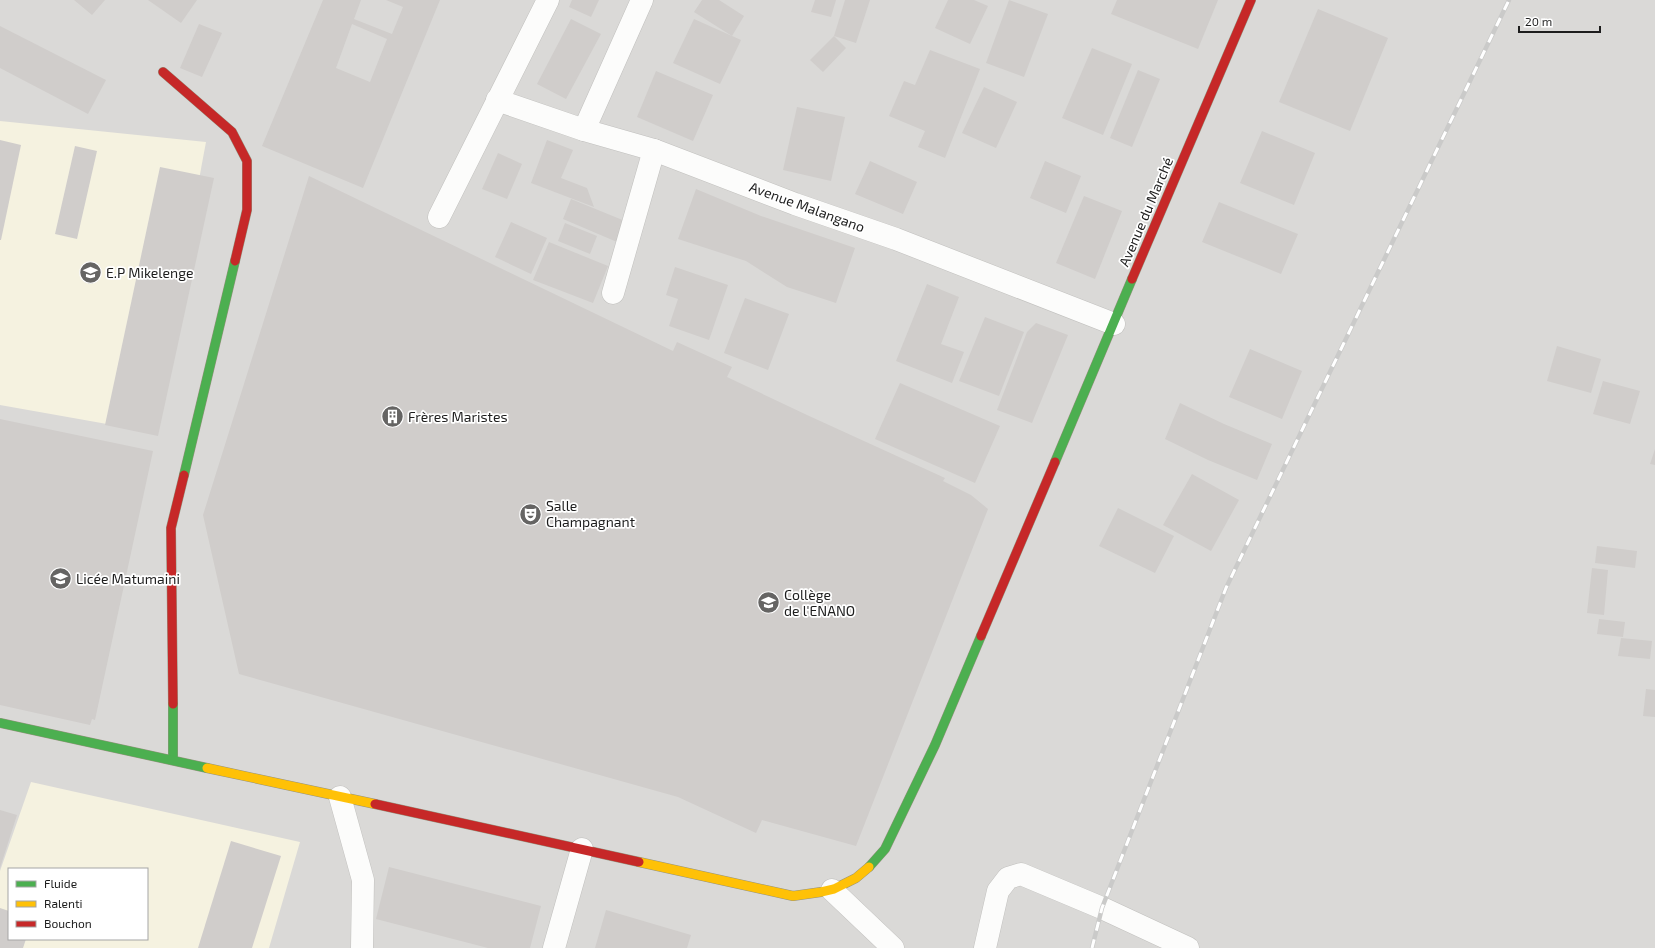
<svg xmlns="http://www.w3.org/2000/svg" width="1655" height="948" font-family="'Exo 2',sans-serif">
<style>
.residential{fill:#dad9d7;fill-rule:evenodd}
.education{fill:#f5f2e0;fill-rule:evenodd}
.building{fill:#d0cdcb;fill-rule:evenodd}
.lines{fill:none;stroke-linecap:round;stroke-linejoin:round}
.street-casing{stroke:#c1c0be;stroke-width:23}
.fast-casing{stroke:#95937e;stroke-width:10}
.slow-casing{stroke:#95937e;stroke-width:10}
.jam-casing{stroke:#95937e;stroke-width:10}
.street{stroke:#fcfcfb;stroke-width:22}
.fast{stroke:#4caf50;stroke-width:9}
.slow{stroke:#ffc107;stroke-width:9}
.jam{stroke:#c62828;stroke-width:9}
.rail-casing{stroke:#cacac9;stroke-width:4.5}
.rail{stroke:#fff;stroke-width:3;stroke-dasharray:9;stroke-linecap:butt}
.labels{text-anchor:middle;stroke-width:3.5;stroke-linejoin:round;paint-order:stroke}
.street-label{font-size:14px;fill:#1d1d1d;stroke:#fff}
.poi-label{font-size:14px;fill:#1d1d1d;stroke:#fff;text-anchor:start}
</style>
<rect width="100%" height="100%" fill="#ebe9e6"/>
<path class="residential" d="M0,0H1655V948H0ZM9,869H147V939H9Z"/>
<g class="education">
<path d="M0,121L206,142L152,432L0,405Z"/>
<path d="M31,782L300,842L269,948H0V871ZM9,869H147V939H9Z"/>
</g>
<g class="building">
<path d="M74,0H105L92,15Z"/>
<path d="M148,0H197L181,23Z"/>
<path d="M323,0H361L354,19L392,34L403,7L386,0H440L363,188L262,146ZM352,24L387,39L370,82L336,68Z"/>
<path d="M572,0H599L591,17L569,7Z"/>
<path d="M702,0H719L744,16L732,36L694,12Z"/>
<path d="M815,0H836L831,17L811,12Z"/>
<path d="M845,0H870L856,43L834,36Z"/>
<path d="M948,0H974L988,6L970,44L935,28Z"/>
<path d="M1009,0L1048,14L1024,77L986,63Z"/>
<path d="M1117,0H1218L1198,49L1111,14Z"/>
<path d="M1318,9L1388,38L1350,131L1279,102Z"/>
<path d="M571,19L601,34L566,99L537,84Z"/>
<path d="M694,19L741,40L720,84L673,63Z"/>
<path d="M199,24L222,33L202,77L180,68Z"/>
<path d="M0,26L106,80L88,114L0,68Z"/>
<path d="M834,36L846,48L823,72L810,60Z"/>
<path d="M1092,48L1132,64L1103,135L1062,118Z"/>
<path d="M930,50L980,69L945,158L918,147L925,131L889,116L904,81L915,85Z"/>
<path d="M1138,70L1160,79L1132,147L1110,138Z"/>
<path d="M656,71L713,95L693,141L637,117Z"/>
<path d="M984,87L1017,102L996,148L962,133Z"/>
<path d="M797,107L845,117L831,181L783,170Z"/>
<path d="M1262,131L1315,153L1294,205L1240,183Z"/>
<path d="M0,140L21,145L1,240H0Z"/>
<path d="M547,140L573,150L561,178L587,188L594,207L531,183Z"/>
<path d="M75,146L97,151L77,239L55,234Z"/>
<path d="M498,153L522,164L507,199L482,189Z"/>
<path d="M870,161L917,182L903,214L855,194Z"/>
<path d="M1045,161L1081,176L1066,213L1030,198Z"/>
<path d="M160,167L214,178L158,436L105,425Z"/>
<path d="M309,176L673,351L677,342L732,367L727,377L807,415L945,478L943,481L971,495L988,509L856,846L762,820L756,833L678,797L239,674L203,515Z"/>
<path d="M696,189L761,216L855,248L836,303L787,287L746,261L678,239Z"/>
<path d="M1084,196L1122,211L1095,279L1056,263Z"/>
<path d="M571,199L625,221L617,242L563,219Z"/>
<path d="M1219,202L1298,234L1281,274L1202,242Z"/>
<path d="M511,222L547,238L531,274L495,257Z"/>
<path d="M565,223L597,236L590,254L558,241Z"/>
<path d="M549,242L608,266L593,303L533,280Z"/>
<path d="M675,267L728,285L709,340L669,326L678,299L666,295Z"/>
<path d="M927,284L959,297L941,344L964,352L952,383L896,361Z"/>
<path d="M745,298L789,314L768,370L724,353Z"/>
<path d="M985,317L1024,332L999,396L959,381Z"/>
<path d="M1036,323L1068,335L1032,423L997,410L1027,332Z"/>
<path d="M1557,346L1601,359L1591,393L1547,381Z"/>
<path d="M1250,349L1302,371L1282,419L1229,397Z"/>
<path d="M1603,381L1640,391L1630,424L1593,414Z"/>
<path d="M900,383L1000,426L975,483L875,439Z"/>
<path d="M1180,403L1224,424L1272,444L1257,480L1208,460L1165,439Z"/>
<path d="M0,419L153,451L95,720L92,719L90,725L0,705Z"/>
<path d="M1655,449V465L1650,464Z"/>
<path d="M1192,474L1239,500L1211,551L1163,525Z"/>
<path d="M1118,508L1174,536L1155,573L1099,546Z"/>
<path d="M1597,546L1637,551L1635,568L1595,563Z"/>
<path d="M1592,568L1608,570L1604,615L1587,613Z"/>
<path d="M1599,619L1625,622L1623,637L1597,634Z"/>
<path d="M1621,638L1652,641L1650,659L1618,656Z"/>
<path d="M1646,689L1655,690V717L1643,716Z"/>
<path d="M0,810L17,815L0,868Z"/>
<path d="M231,841L281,856L252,948H198Z"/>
<path d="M389,867L541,906L530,948H488L376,919Z"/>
<path d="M0,908L9,911V939H26L23,948H0Z"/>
<path d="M606,910L691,935L687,948H595Z"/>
</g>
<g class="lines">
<defs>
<g id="street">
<path d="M497,100L584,130L654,150L795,204L896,239L1114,324"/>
<path d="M584,130L642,0"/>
<path d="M439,217L548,0"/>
<path d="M613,293L654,150"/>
<path d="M340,797L363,880L362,948"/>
<path d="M832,890L893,948"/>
<path d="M554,948L582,849"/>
<path d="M985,948L998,891L1008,878L1021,874L1102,908L1188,948"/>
</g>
<g id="fast">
<path d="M1055,462L1132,279"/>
<path d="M184,475L235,261"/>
<path d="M173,704V760"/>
<path d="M0,723L207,768"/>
<path d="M869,867L885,849L935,745L981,636"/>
</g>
<g id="slow">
<path d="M207,768L375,804"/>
<path d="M639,862L793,896L821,892L834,889L856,878L869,867"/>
</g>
<g id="jam">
<path d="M163,72L232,132L247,161V210L235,261"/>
<path d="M1132,279L1251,0"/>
<path d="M981,636L1055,462"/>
<path d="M173,704L171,528L184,475"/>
<path d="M375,804L639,862"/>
</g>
</defs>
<use href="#street" class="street-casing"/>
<use href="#fast" class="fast-casing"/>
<use href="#slow" class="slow-casing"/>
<use href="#jam" class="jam-casing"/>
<use href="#street" class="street"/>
<use href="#fast" class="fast"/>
<use href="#slow" class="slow"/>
<use href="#jam" class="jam"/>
<defs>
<path id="rail" d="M1092,948L1102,908L1226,588L1509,0"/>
</defs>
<use href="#rail" class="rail-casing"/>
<use href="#rail" class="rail"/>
</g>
<defs>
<symbol id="school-disc" viewBox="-11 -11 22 22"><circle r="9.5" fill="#656463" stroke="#fff"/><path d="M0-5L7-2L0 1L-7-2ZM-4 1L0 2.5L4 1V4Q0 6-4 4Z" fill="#fff"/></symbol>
<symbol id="building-disc" viewBox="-11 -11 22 22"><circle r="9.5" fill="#656463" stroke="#fff"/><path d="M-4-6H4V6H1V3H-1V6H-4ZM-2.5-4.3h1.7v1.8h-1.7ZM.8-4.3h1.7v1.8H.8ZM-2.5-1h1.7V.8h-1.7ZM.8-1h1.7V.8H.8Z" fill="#fff"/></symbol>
<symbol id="theatre-disc" viewBox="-11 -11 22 22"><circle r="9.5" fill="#656463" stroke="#fff"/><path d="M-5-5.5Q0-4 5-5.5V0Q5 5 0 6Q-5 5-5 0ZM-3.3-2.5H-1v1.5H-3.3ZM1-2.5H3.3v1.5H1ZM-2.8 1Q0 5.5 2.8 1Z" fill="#fff"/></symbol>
</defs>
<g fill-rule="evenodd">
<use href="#school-disc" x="78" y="260" width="25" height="25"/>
<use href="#building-disc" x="380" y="404" width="25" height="25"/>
<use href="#theatre-disc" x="518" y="502" width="25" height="25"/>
<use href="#school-disc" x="48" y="566" width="25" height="25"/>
<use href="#school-disc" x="756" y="590" width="25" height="25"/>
</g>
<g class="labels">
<g class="street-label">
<text transform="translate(807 207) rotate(20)" y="5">Avenue Malangano</text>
<text transform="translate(1146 212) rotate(-67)" y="5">Avenue du Marché</text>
</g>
<g class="poi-label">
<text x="106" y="278">E.P Mikelenge</text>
<text x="408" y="422">Frères Maristes</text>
<text x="546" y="511">Salle<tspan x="546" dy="16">Champagnant</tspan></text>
<text x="76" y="584">Licée Matumaini</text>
<text x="784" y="600">Collège<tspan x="784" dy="16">de l'ENANO</tspan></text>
</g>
</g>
<rect x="8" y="868" width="140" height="72" fill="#ffffff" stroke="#a5a5a5"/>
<rect x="16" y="881" width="20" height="6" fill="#4caf50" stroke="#a5a5a5"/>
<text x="44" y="888" font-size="12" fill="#1d1d1d">Fluide</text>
<rect x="16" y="901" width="20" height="6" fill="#ffc107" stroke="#a5a5a5"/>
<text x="44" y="908" font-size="12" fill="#1d1d1d">Ralenti</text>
<rect x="16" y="921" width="20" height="6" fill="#c62828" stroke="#a5a5a5"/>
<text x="44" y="928" font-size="12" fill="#1d1d1d">Bouchon</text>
<path d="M1519 26v6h81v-6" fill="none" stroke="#1d1d1d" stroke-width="2"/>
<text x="1525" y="26" font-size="12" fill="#1d1d1d" stroke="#ffffff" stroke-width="3" paint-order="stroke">20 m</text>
</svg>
